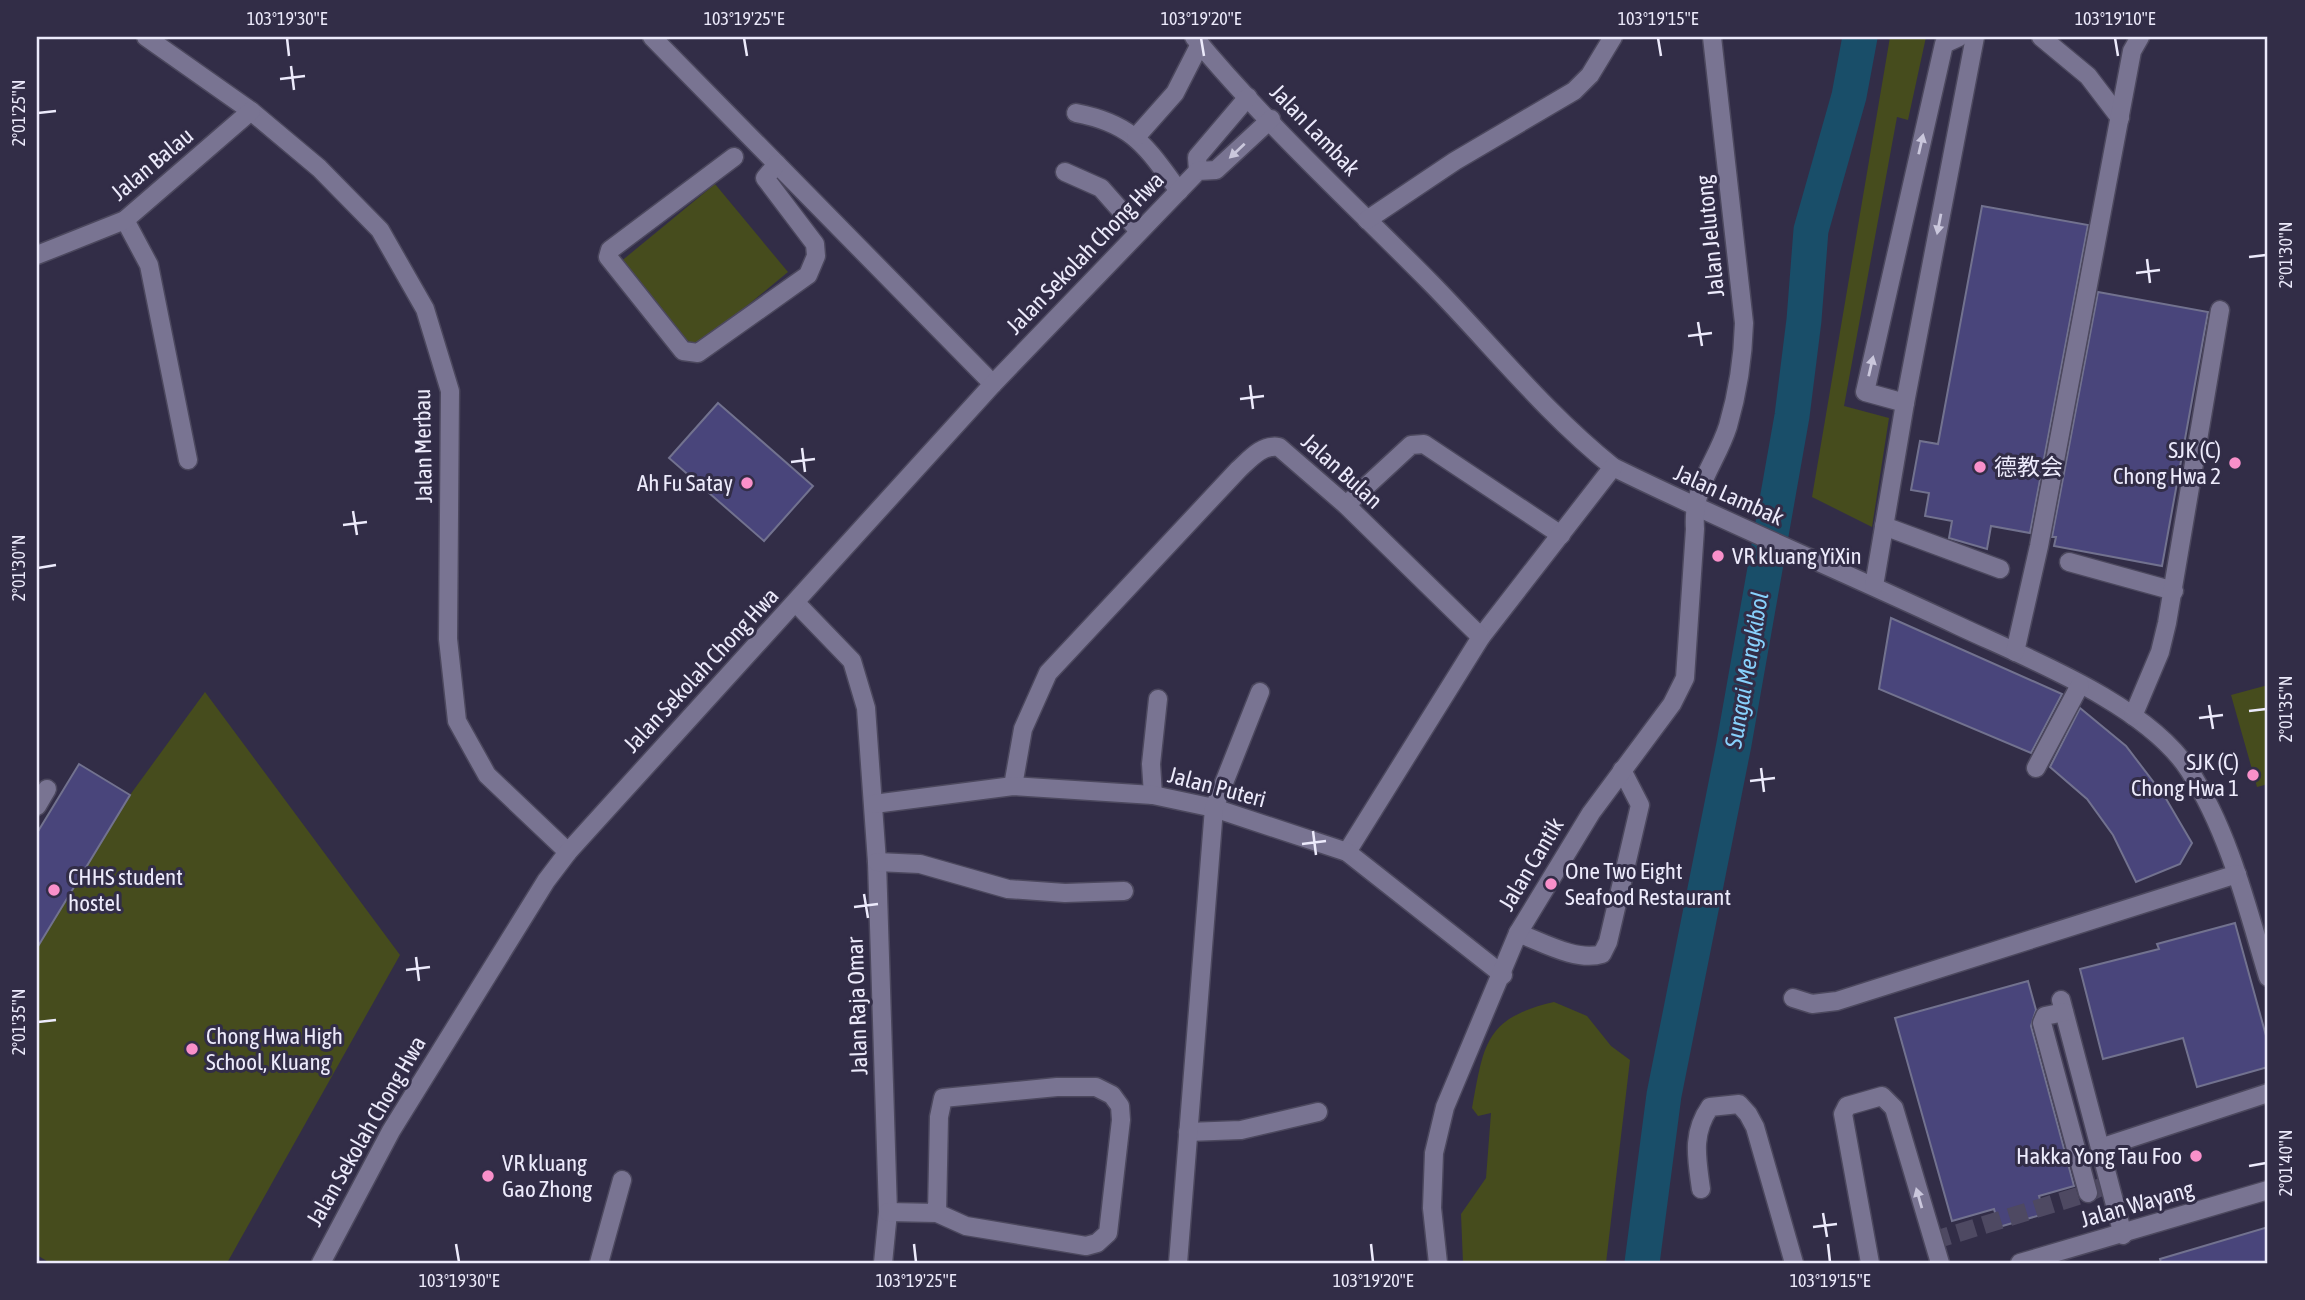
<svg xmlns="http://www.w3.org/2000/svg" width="2305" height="1300" font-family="'Asap Condensed','Noto Sans SC',sans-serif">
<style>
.green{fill:#464c1d}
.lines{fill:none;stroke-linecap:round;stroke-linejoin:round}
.river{stroke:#194e69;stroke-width:35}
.building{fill:#49457b;stroke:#72728f;stroke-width:2}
.minor-tunnel{stroke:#4e4962;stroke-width:18;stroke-dasharray:18 9;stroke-linecap:butt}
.minor-casing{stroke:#4c485e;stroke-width:21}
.minor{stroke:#797492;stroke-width:18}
.oneway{fill:#cac7dc}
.ticks{fill:none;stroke:#eceafb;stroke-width:2.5}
.poi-dot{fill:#f990ca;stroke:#322d47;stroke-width:2.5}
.labels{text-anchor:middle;stroke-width:6;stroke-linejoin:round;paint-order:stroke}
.street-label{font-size:23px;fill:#eceafb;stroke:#322d47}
.poi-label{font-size:23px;fill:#eceafb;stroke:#322d47;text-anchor:start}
.water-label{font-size:24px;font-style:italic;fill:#88d1fc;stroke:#322d47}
.neatline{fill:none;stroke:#eceafb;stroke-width:2.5}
.ticks-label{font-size:18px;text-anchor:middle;fill:#eceafb}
</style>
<rect width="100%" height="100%" fill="#322d47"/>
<g class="green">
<path d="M1890,37H1926L1908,120L1897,117L1844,406L1889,418L1872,527L1812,497Z"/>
<path d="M715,184L788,272L692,351L619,263Z"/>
<path d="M2268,685V784L2257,787L2231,695Z"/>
<path d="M205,692L400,955L227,1263H50L37,1255V948L130,795Z"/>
<path d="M1554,1002L1587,1016L1611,1046L1630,1060L1606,1263H1463L1461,1214L1486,1178L1491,1113L1478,1116L1472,1108C1484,1045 1484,1018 1554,1002Z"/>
</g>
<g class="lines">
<path class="river" d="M1642,1263L1664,1095L1734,744L1792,416L1804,320L1811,230L1849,96L1860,37"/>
</g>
<g class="building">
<path d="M1982,206L2088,225L2030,533L1991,526L1987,549L1949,538L1952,521L1925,516L1929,493L1911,490L1920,441L1938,444Z"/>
<path d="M2098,292L2208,312L2162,566L2054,546L2056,537H2052Z"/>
<path d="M718,403L813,486L764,541L669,458Z"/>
<path d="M1891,618L2062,694L2031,753L1879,689Z"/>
<path d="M2080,708L2126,746L2165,797L2192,843L2180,864L2136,882L2113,835L2087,799L2050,767Z"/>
<path d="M79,764L130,795L37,948V833Z"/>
<path d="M2235,923L2268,1043V1067L2197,1087L2183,1038L2103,1059L2080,969L2159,949L2157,944Z"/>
<path d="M2028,981L2036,1010L2031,1026L2074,1186L2039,1196L2044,1214L1999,1227L1994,1209L1952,1221L1895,1018Z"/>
<path d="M2268,1227V1263H2161L2160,1259Z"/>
</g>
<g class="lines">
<path class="minor-tunnel" d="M1932,1241L2088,1193L2109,1183"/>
<defs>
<g id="minor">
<path d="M146,37L251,111L319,168L380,230L425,309L450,391L448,639L457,721L487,775L568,852"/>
<path d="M652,37L993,384"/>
<path d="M1194,37C1266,124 1351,202 1430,282C1491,344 1545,413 1613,467C1727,523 1844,572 1959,626C2029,659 2146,704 2189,770C2229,832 2247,907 2268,977"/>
<path d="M2041,37L2088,76L2120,118"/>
<path d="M1076,113C1134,124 1146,147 1179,191"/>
<path d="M1136,137L1175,93L1200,44"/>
<path d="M734,157L610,250L608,257L683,351L698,353L808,275L816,256L815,244L765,178L777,164"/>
<path d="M1198,171L1197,157L1248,97"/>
<path d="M1065,172L1101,188L1139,231"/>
<path d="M125,220L149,265L188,460"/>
<path d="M1367,220L1455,161L1574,91L1590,75L1613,37"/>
<path d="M37,255L125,220L251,111"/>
<path d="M1905,403L1865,392L1944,44L1959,37"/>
<path d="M1346,505L1411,445L1424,444L1561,535"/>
<path d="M1884,526L2000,569"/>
<path d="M2069,562L2174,591"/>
<path d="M1874,586L1905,403L1975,37"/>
<path d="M796,603L852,661L866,708L877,862L888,1212L883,1263"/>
<path d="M1481,637L1613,467"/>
<path d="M2015,652L2039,546L2132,51L2140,37"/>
<path d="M2133,716L2160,652L2167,623L2220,310"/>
<path d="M2036,768L2080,685"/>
<path d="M1013,786L1023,729L1048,673L1238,470C1250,459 1262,444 1279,447L1346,505L1481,637L1347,852"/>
<path d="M1153,795L1151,764L1158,699"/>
<path d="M874,804L1013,786L1153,795L1214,808L1347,852L1503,975"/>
<path d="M37,806L47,789"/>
<path d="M877,862L920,864L1008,889L1065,893L1124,891"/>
<path d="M1518,933C1542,942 1577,962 1602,954L1608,942L1640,805L1622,770"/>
<path d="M1793,998L1812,1004L1837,1001L2237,874"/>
<path d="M2061,1000L2123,1235"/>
<path d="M2064,1012L2045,1016L2042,1023L2088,1193"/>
<path d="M1188,1132L1241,1130L1318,1112"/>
<path d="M2100,1148L2268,1093"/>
<path d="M1701,1189C1697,1159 1691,1134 1710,1107L1739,1104L1748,1114L1755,1127L1794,1263"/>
<path d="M888,1212L937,1213L966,1226L1086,1246L1097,1243L1108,1233L1121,1120L1120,1106L1112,1095L1096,1087H1057L943,1098L939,1117L937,1213"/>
<path d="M321,1263L391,1131L546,881L568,852L993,384L1198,171L1216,170L1271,119"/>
<path d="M599,1263L622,1180"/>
<path d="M1178,1263L1214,808L1260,692"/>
<path d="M1438,1263L1432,1208L1434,1153L1445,1107L1518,933L1591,813L1672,704L1685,678L1695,529C1692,485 1716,464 1728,426C1738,392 1743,358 1744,323L1712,37"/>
<path d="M1870,1263L1843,1114L1847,1106L1882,1096L1894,1108L1940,1263"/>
<path d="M2020,1263L2268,1190"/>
</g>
</defs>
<use href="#minor" class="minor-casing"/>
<use href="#minor" class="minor"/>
</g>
<defs><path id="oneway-solid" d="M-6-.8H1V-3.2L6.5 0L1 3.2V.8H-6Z" transform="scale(1.75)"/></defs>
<g class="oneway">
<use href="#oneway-solid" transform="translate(1921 144) rotate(-77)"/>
<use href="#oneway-solid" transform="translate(1237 151) rotate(137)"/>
<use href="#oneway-solid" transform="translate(1939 224) rotate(101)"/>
<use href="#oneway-solid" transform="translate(1871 366) rotate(-77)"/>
<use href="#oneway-solid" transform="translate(1919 1198) rotate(-106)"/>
</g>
<path class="ticks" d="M287,38L289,56M744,38L747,56M1201,38L1204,56M1658,38L1661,56M2115,38L2118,56M291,66L294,90M280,79L305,76M38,113L56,111M2249,257L2266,255M2147,259L2150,283M2136,273L2160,270M1698,322L1702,346M1688,336L1712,333M1250,385L1253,409M1240,399L1264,396M802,448L805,472M791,462L815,459M353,511L357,535M343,525L367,522M38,568L56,565M2209,705L2213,729M2249,711L2266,709M2199,718L2223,715M1761,768L1764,792M1750,781L1775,778M1313,831L1316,855M1302,844L1326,841M864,894L868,918M854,907L878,904M416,957L419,981M406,970L430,967M38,1022L56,1020M2249,1166L2266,1163M1823,1213L1827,1237M1813,1227L1837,1224M456,1244L459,1262M914,1244L916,1262M1371,1244L1373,1262M1828,1244L1830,1262"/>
<g class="poi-dot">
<circle cx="2235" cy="463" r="7"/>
<circle cx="1980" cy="467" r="7"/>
<circle cx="747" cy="483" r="7"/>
<circle cx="1718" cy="556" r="7"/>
<circle cx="2253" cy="775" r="7"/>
<circle cx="1551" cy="884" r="7"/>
<circle cx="54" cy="890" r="7"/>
<circle cx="192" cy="1049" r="7"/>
<circle cx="2196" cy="1156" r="7"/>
<circle cx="488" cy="1176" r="7"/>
</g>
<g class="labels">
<g class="street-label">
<text transform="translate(1315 130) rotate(46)" y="8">Jalan Lambak</text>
<text transform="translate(152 164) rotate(-40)" y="8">Jalan Balau</text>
<text transform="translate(1710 236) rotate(-96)" y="8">Jalan Jelutong</text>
<text transform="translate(1085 253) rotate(-46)" y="8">Jalan Sekolah Chong Hwa</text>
<text transform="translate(423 446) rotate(-91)" y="8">Jalan Merbau</text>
<text transform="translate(1342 471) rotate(42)" y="8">Jalan Bulan</text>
<text transform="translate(1729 495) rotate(24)" y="8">Jalan Lambak</text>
<text transform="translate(701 670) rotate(-47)" y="8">Jalan Sekolah Chong Hwa</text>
<text transform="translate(1217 787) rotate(15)" y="8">Jalan Puteri</text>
<text transform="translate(1531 864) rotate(-59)" y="8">Jalan Cantik</text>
<text transform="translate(857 1006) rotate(-92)" y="8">Jalan Raja Omar</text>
<text transform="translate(366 1131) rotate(-60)" y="8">Jalan Sekolah Chong Hwa</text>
<text transform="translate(2137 1204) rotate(-16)" y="8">Jalan Wayang</text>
</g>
<g class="poi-label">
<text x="2221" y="458" text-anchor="end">SJK (C)<tspan x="2221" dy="26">Chong Hwa 2</tspan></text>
<text x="1994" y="475">德教会</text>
<text x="733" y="491" text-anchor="end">Ah Fu Satay</text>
<text x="1732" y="564">VR kluang YiXin</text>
<text x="2239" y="770" text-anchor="end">SJK (C)<tspan x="2239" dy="26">Chong Hwa 1</tspan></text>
<text x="1565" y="879">One Two Eight<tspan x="1565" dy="26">Seafood Restaurant</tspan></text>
<text x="68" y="885">CHHS student<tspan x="68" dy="26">hostel</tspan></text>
<text x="206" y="1044">Chong Hwa High<tspan x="206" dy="26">School, Kluang</tspan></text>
<text x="2182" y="1164" text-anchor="end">Hakka Yong Tau Foo</text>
<text x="502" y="1171">VR kluang<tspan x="502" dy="26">Gao Zhong</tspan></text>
</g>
<g class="water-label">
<text transform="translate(1747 670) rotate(-80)" y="8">Sungai Mengkibol</text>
</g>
</g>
<rect width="2305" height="1300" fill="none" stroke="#322d47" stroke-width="77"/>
<rect x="38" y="38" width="2228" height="1224" class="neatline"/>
<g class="ticks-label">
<text x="287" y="25">103°19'30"E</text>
<text x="744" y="25">103°19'25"E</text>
<text x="1201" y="25">103°19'20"E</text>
<text x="1658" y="25">103°19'15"E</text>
<text x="2115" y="25">103°19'10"E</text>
<text transform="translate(19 113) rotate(-90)" y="6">2°01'25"N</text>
<text transform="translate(2286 255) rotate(-90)" y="6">2°01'30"N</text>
<text transform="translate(19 568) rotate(-90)" y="6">2°01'30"N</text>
<text transform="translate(2286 709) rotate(-90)" y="6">2°01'35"N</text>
<text transform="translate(19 1022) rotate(-90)" y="6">2°01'35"N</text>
<text transform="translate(2286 1163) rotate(-90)" y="6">2°01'40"N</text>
<text x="459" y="1287">103°19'30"E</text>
<text x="916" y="1287">103°19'25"E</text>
<text x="1373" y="1287">103°19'20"E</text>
<text x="1830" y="1287">103°19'15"E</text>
</g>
</svg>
